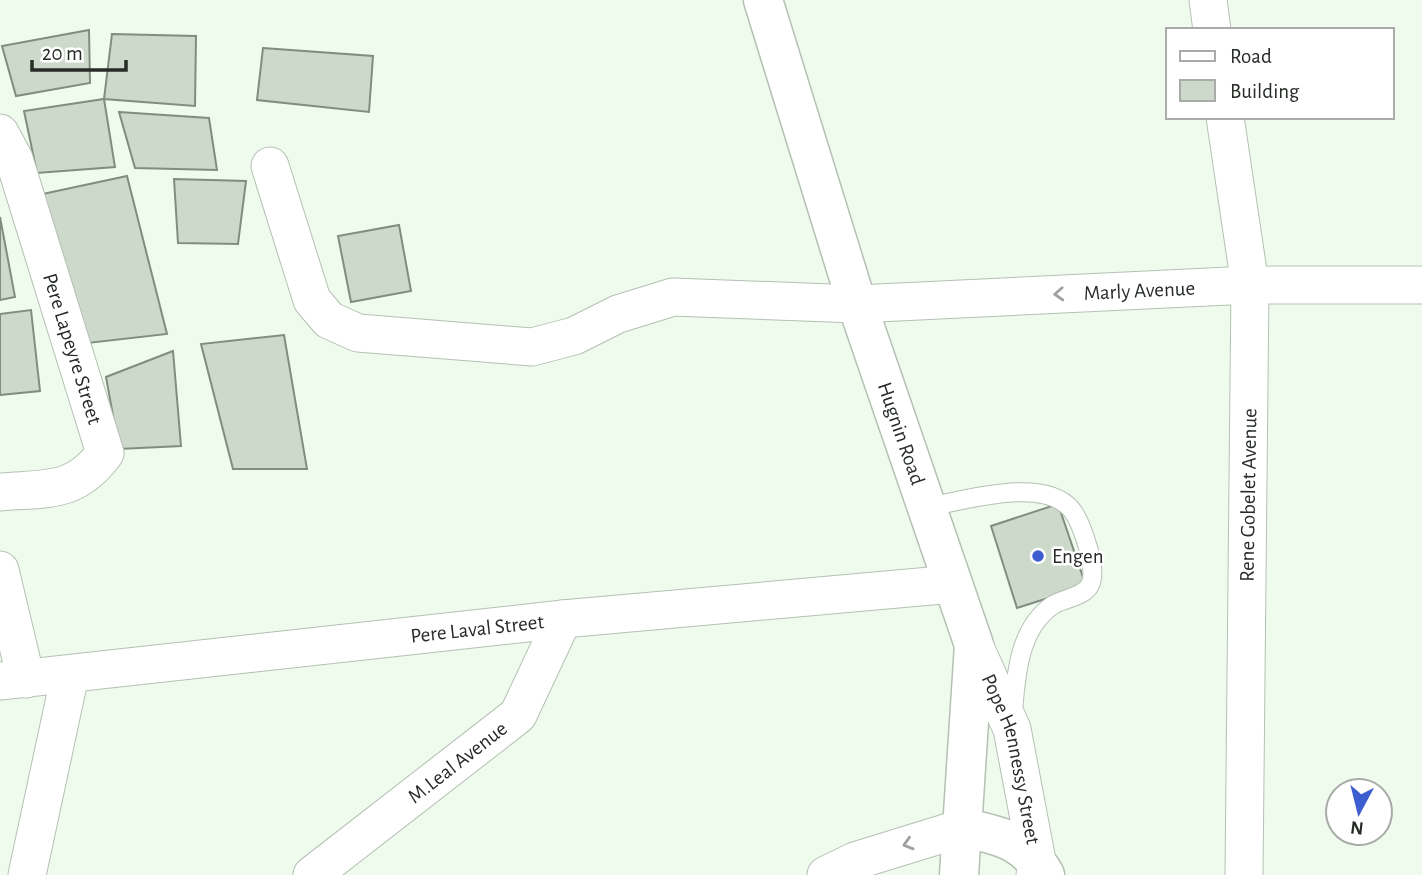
<svg xmlns="http://www.w3.org/2000/svg" width="1422" height="875" font-family="'Alegreya Sans',sans-serif">
<style>
.building{fill:#ccd9cb;stroke:#828d81;stroke-width:2}
.lines{fill:none;stroke-linecap:round;stroke-linejoin:round}
.service-casing{stroke:#b4c1b3;stroke-width:20}
.minor-casing{stroke:#b4c1b3;stroke-width:39}
.tertiary-casing{stroke:#b4c1b3;stroke-width:41}
.secondary-casing{stroke:#b4c1b3;stroke-width:41}
.service{stroke:#fff;stroke-width:18}
.minor{stroke:#fff;stroke-width:37}
.tertiary{stroke:#fff;stroke-width:38}
.secondary{stroke:#fff;stroke-width:38}
.oneway{stroke:#9ea09e}
.poi-dot{fill:#3d5ed0;stroke:#fff;stroke-width:2.5}
.labels{text-anchor:middle;stroke-width:5;stroke-linejoin:round;paint-order:stroke}
.street-label{font-size:21px;fill:#272c27;stroke:#fff}
.poi-label{font-size:21px;fill:#272c27;stroke:#fff;text-anchor:start}
</style>
<rect width="100%" height="100%" fill="#eefbed"/>
<g class="building">
<path d="M89,30L90,83L16,96L2,46Z"/>
<path d="M112,34L196,36L195,106L104,99Z"/>
<path d="M263,48L373,56L369,112L257,100Z"/>
<path d="M104,99L115,167L37,173L24,111Z"/>
<path d="M119,112L209,118L217,170L135,168Z"/>
<path d="M127,176L167,334L79,344L38,195Z"/>
<path d="M174,179L246,181L238,244L178,243Z"/>
<path d="M0,217L15,297L0,300Z"/>
<path d="M399,225L411,291L351,302L338,236Z"/>
<path d="M31,310L40,391L0,395V314Z"/>
<path d="M284,335L307,469H233L201,344Z"/>
<path d="M173,351L181,446L119,449L106,377Z"/>
<path d="M1058,504L1086,586L1017,608L991,526Z"/>
</g>
<g class="lines">
<defs>
<path id="service" d="M927,507C964,501 1043,476 1071,509C1077,516 1082,529 1085,538C1089,549 1096,574 1090,585C1084,597 1064,598 1053,605C1019,628 1016,674 1013,712"/>
<g id="minor">
<path d="M1208,0L1212,30"/>
<path d="M1225,117L1250,285L1244,875"/>
<path id="s1" d="M0,133L14,159L105,453C75,494 47,488 0,492"/>
<path id="s2" d="M270,166L312,300L329,320L358,333L532,347L574,336L618,314L673,297L857,304L1250,285H1422"/>
<path d="M0,570L26,679"/>
<path id="s3" d="M974,645L1012,729L1037,861L1035,875"/>
<path id="s4" d="M0,681L563,619L953,584"/>
<path d="M27,875L70,675"/>
<path id="s5" d="M312,875L518,715L563,619"/>
<path d="M826,875L855,861L962,828"/>
</g>
<path id="tertiary" d="M962,828C998,834 1026,841 1045,875"/>
<g id="secondary">
<path id="s6" d="M763,0L857,304L974,645L959,875"/>
</g>
</defs>
<use href="#service" class="service-casing"/>
<use href="#minor" class="minor-casing"/>
<use href="#tertiary" class="tertiary-casing"/>
<use href="#secondary" class="secondary-casing"/>
<use href="#service" class="service"/>
<use href="#minor" class="minor"/>
<use href="#tertiary" class="tertiary"/>
<use href="#secondary" class="secondary"/>
</g>
<defs><path id="oneway-chevron" d="M-2-3.5L2.5 0L-2 3.5" fill="none" stroke-width="1.6" stroke-linecap="round" stroke-linejoin="round" transform="scale(1.75)"/></defs>
<g class="oneway">
<use href="#oneway-chevron" transform="translate(1059 294) rotate(177)"/>
<use href="#oneway-chevron" transform="translate(908 844) rotate(163)"/>
</g>
<circle class="poi-dot" cx="1038" cy="556" r="7"/>
<g class="labels">
<g class="street-label">
<text dy="7" stroke="none"><textPath href="#s2" startOffset="990">Marly Avenue</textPath></text>
<text dy="7" stroke="none"><textPath href="#s1" startOffset="228">Pere Lapeyre Street</textPath></text>
<text dy="7" stroke="none"><textPath href="#s6" startOffset="455">Hugnin Road</textPath></text>
<text transform="translate(1248 495) rotate(-89)" y="7">Rene Gobelet Avenue</text>
<text dy="7" stroke="none"><textPath href="#s4" startOffset="480">Pere Laval Street</textPath></text>
<text dy="7" stroke="none"><textPath href="#s3" startOffset="121">Pope Hennessy Street</textPath></text>
<text dy="7" stroke="none"><textPath href="#s5" startOffset="184">M.Leal Avenue</textPath></text>
</g>
<g class="poi-label">
<text x="1052" y="563">Engen</text>
</g>
</g>
<rect x="1166" y="28" width="228" height="91" fill="#ffffff" stroke="#a9aba9" stroke-width="2"/>
<rect x="1180" y="51" width="35" height="10" fill="#ffffff" stroke="#a9aba9" stroke-width="2"/>
<text x="1230" y="63" font-size="21" fill="#272c27">Road</text>
<rect x="1180" y="80" width="35" height="21" fill="#ccd9cb" stroke="#a9aba9" stroke-width="2"/>
<text x="1230" y="98" font-size="21" fill="#272c27">Building</text>
<g transform="translate(1359 812) rotate(187)"><circle r="33" fill="#ffffff" stroke="#a9aba9" stroke-width="2"/>
<path d="M0-5L12 26L0 18L-12 26Z" fill="#3d5ed0"/>
<text y="-10" font-size="19" font-weight="bold" text-anchor="middle" fill="#272c27">N</text>
</g>
<path d="M32 60v10h94v-10" fill="none" stroke="#272c27" stroke-width="3.5"/>
<text x="42" y="60" font-size="21" fill="#272c27" stroke="#ffffff" stroke-width="5" paint-order="stroke">20 m</text>
</svg>
